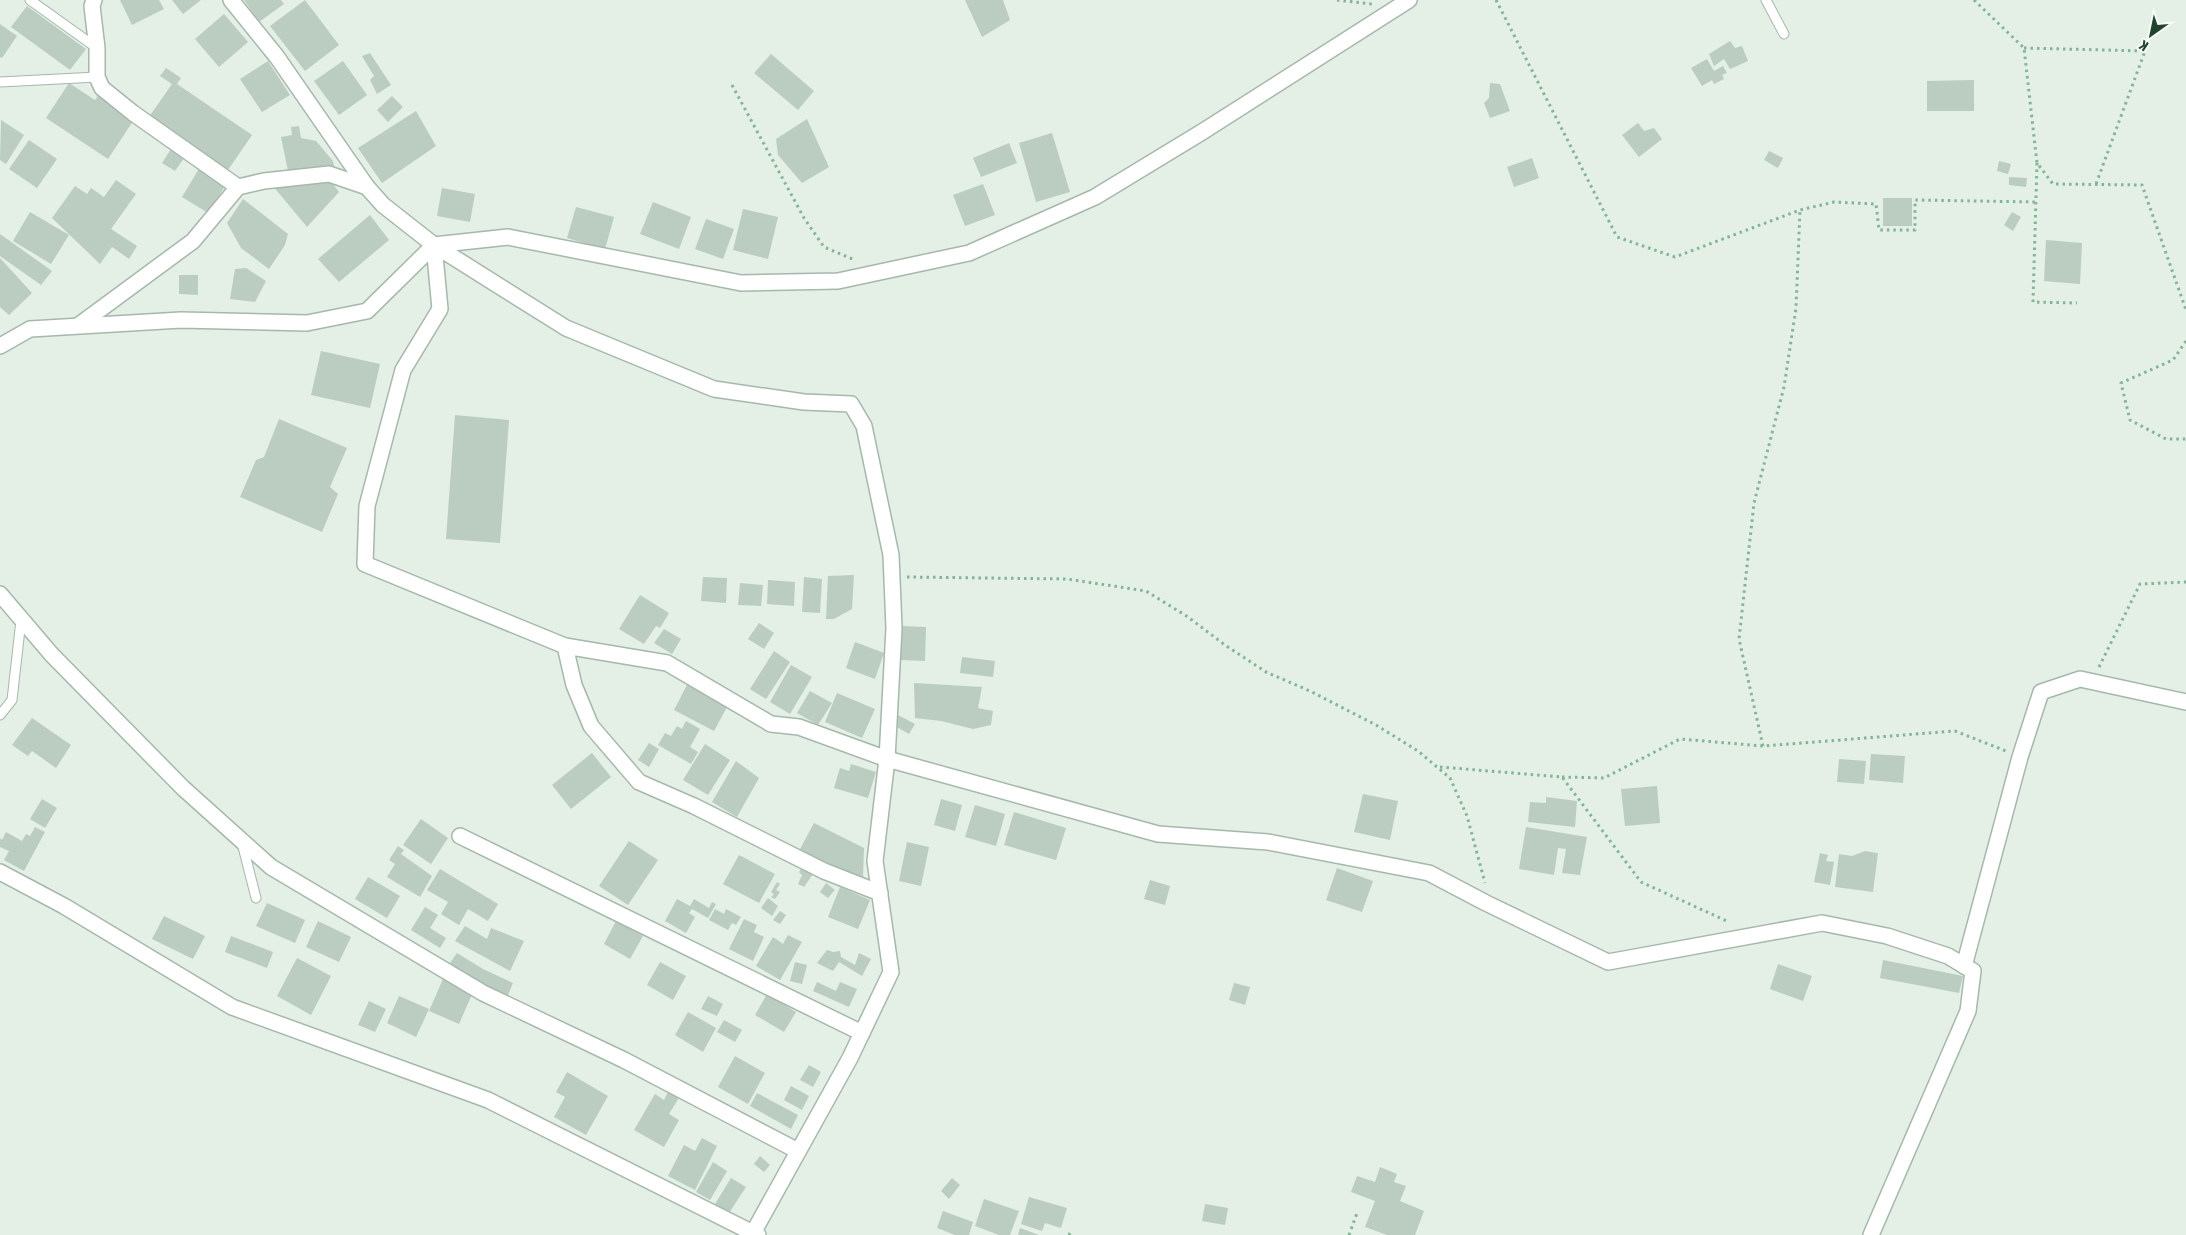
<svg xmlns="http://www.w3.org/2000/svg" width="2186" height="1235" font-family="'Asap Condensed',sans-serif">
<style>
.building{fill:#bbcdc0}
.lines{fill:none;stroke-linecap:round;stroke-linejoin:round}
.lane-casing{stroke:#a6b8ab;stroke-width:11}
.street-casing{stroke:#a6b8ab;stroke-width:18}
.secondary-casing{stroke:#a4bfac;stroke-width:18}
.path{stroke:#81b693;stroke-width:3;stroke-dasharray:2.5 4;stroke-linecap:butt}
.lane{stroke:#fff;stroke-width:9}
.street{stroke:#fff;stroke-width:15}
.secondary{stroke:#fff;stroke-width:15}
</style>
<rect width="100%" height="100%" fill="#e4efe6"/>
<g class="building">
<path d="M120,0H159L164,9L132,25Z"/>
<path d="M172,0H201L183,14Z"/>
<path d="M244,0H281L284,4L259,22Z"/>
<path d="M305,0L339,45L305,71L270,26Z"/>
<path d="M965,0H1003L1010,20L982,37Z"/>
<path d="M27,6L86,49L70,70L11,27Z"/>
<path d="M224,14L248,42L219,67L195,39Z"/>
<path d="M0,24L17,36L2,58L0,57Z"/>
<path d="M1730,41L1735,48L1742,46L1748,61L1730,69L1724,59L1714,66L1709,54Z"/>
<path d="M370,53L391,85L377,94L370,80L374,76L362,56Z"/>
<path d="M771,54L814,91L798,110L754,73Z"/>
<path d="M1707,59L1714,71L1723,66L1727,73L1722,75L1724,79L1714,84L1712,80L1702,86L1691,68Z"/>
<path d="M268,61L290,95L262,112L240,79Z"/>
<path d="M343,61L367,95L339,115L314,81Z"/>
<path d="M166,68L181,78L177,84L252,135L228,170L149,117L172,84L160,76Z"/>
<path d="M1974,80V111H1927V81Z"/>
<path d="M69,83L95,100L99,94L135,118L108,159L46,118Z"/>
<path d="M1490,83L1500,84L1510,111L1490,118L1484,103L1489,98Z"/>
<path d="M392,96L403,107L388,122L377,110Z"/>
<path d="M416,111L436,146L382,183L358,148Z"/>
<path d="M807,119L829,167L802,183L778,155L776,139Z"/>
<path d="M1,120L24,135L6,164L0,160Z"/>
<path d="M1638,123L1644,131L1654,128L1662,139L1639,157L1622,135Z"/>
<path d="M299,126L301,138L316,141L333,161L335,170L289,176L281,137L292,135L291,127Z"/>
<path d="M1052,133L1070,192L1036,202L1019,143Z"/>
<path d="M29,140L57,159L37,188L9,169Z"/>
<path d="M1009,143L1017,163L981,177L973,158Z"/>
<path d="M171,149L184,158L175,171L162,163Z"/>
<path d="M1769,151L1783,158L1778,168L1764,160Z"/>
<path d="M1532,158L1539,178L1514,187L1507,167Z"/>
<path d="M1999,161L2011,164L2008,174L1997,171Z"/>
<path d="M200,167L227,183L208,213L182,197Z"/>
<path d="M2009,177L2027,178L2026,187L2009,185Z"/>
<path d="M116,180L136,194L111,229L137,246L129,259L112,247L100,264L52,218L75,186L87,194L91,188L104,197Z"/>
<path d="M330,180L339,192L307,227L273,186Z"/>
<path d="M983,184L995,215L965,226L953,195Z"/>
<path d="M442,188L475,194L470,222L437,216Z"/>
<rect x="1883" y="198" width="29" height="28"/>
<path d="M243,199L288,234L285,245L269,269L241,248L227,223Z"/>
<path d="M653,202L691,217L679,249L640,234Z"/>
<path d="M576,207L614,217L605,249L567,238Z"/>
<path d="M743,209L778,217L768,259L733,250Z"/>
<path d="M30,212L69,235L51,264L13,241Z"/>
<path d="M2012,212L2021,217L2013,231L2004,225Z"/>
<path d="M370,215L389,240L339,282L318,259Z"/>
<path d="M706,219L734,229L723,259L695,249Z"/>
<path d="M0,234L52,271L41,285L0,256Z"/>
<path d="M2046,240L2082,243L2080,284L2044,281Z"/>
<path d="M0,258L32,293L9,315L0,307Z"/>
<path d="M246,268L266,281L255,302L230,299L235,269Z"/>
<path d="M179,275H198V295L179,294Z"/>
<path d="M321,351L380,364L370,408L311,395Z"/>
<path d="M455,415L509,420L500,543L446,539Z"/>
<path d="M279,419L347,448L330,487L338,494L322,532L240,497L256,460L264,457Z"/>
<path d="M854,575L852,609L834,619H826L828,576Z"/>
<path d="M703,577L727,578L726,603L701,601Z"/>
<path d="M804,577L822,579L820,613L802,612Z"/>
<path d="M768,580L795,582L794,606L767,604Z"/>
<path d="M740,583L763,585L761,606L738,605Z"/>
<path d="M640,595L669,613L660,628L656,626L644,644L619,629Z"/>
<path d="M759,623L774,633L764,649L748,639Z"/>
<path d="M901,626L926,627L925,661L900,660Z"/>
<path d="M664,629L681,639L672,654L654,643Z"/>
<path d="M855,642L884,653L875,679L846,668Z"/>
<path d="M774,651L790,662L766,699L750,689Z"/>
<path d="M962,657L995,661L993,677L960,673Z"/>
<path d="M791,665L812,677L790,714L770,702Z"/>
<path d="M914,683L982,687L978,708L993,711L991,725L973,729L941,721L915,718Z"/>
<path d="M687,685L727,707L714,731L674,710Z"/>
<path d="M810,691L832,703L818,725L797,713Z"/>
<path d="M837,693L875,709L862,738L825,722Z"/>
<path d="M898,715L915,724L909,734L893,725Z"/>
<path d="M32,718L71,745L56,768L32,751L28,756L12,745Z"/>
<path d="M686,721L700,729L690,747L698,752L691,764L658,745L665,733L671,736L677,726L682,729Z"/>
<path d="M649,743L659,749L649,767L638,760Z"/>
<path d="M705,744L730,760L708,795L683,780Z"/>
<path d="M592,753L611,777L571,809L552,785Z"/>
<path d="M1871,754L1905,756L1903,783L1869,780Z"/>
<path d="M1839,759L1866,761L1864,784L1837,782Z"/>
<path d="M736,761L759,778L737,817L712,802Z"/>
<path d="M851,764L876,772L868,798L834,788L840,768L849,771Z"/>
<path d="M1657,786L1660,823L1625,826L1621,789Z"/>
<path d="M1363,794L1398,801L1390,840L1354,832Z"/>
<path d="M1546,797L1577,801L1575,827L1528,822L1530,802L1546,803Z"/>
<path d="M42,799L57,808L45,828L30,819Z"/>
<path d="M941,799L962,805L955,831L934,825Z"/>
<path d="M975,805L1005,814L996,846L965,837Z"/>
<path d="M1014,812L1066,828L1056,860L1004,845Z"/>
<path d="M421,819L448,838L431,864L403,845Z"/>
<path d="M814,823L864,848L863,878L799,851Z"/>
<path d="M35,827L45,832L24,871L4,860L9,851L0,847V838L2,840L6,832L22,841L26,834L30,836Z"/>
<path d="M1526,827L1587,837L1580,875L1562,873L1566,849L1558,848L1554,875L1519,869Z"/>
<path d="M629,841L658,860L628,905L599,886Z"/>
<path d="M907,842L929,847L921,886L899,881Z"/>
<path d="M398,846L404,850L401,854L432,876L420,897L387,877L395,864L389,860Z"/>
<path d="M1865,851L1878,853L1873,892L1835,887L1839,854L1852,856Z"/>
<path d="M1820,853L1828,855L1826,861L1834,862L1830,885L1814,882Z"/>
<path d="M739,855L775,874L759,903L723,884Z"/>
<path d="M803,866L815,871L804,887L798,884L802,875L799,872Z"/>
<path d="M1337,868L1373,881L1362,912L1326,900Z"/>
<path d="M440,869L498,904L488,921L468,909L459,925L441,914L448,902L427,890Z"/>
<path d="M368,877L400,896L387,918L355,899Z"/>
<path d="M1150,880L1170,886L1165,905L1144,899Z"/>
<path d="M777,882L780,884L776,890L780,892L775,899L771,897L774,894L771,892Z"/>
<path d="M826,883L835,890L828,898L820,892Z"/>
<path d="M840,887L870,900L858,929L828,917Z"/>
<path d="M768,898L778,906L772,916L761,908Z"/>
<path d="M677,899L690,906L694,899L709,908L712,902L716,904L708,918L692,909L689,913L695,917L686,933L665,921Z"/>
<path d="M267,903L305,920L295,943L256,926Z"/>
<path d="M425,907L438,915L430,928L446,938L440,948L411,930Z"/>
<path d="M715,909L724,914L726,909L741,917L736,925L732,923L728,930L709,920Z"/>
<path d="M780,911L786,915L780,924L773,920Z"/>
<path d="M164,916L205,936L193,959L152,939Z"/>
<path d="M744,919L757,925L754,932L764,937L753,961L729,949Z"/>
<path d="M318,921L351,937L339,962L306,947Z"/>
<path d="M616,921L643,936L630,959L604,944Z"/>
<path d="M465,926L487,939L491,928L524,941L510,971L455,941Z"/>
<path d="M788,935L802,942L780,980L756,966L773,937L783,944Z"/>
<path d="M231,936L273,952L267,968L225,952Z"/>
<path d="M827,950L833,952L840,951L841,957L855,965L859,953L871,959L862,976L839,962L833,971L817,963Z"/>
<path d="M457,953L483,969L513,983L508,995L477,981L450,963Z"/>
<path d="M297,958L331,976L311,1015L277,996Z"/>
<path d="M1883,960L1963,976L1959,993L1880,978Z"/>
<path d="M660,962L686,976L673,1000L647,985Z"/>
<path d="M795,962L807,965L802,984L790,981Z"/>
<path d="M1778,964L1812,976L1803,1001L1770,989Z"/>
<path d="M443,979L473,992L459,1024L429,1011Z"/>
<path d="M817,982L836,991L840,982L857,989L849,1007L813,991Z"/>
<path d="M1234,983L1250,987L1245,1005L1229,1000Z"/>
<path d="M767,994L796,1012L784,1032L755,1015Z"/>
<path d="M399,996L429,1009L416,1037L387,1023Z"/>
<path d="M708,996L723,1004L717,1016L701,1009Z"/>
<path d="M369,1001L386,1009L375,1032L358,1025Z"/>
<path d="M688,1012L716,1028L703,1052L675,1035Z"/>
<path d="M724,1020L742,1030L735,1042L717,1032Z"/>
<path d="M735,1056L765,1073L748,1104L718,1087Z"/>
<path d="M809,1065L821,1072L813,1087L800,1080Z"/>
<path d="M567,1072L608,1096L586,1135L554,1117L565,1097L556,1092Z"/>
<path d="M791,1086L809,1096L802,1110L784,1100Z"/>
<path d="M669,1090L680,1096L669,1114L679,1120L664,1147L634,1130L655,1094L664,1100Z"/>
<path d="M757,1093L798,1115L791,1129L750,1106Z"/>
<path d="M702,1138L717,1146L695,1190L668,1176L684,1145L695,1151Z"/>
<path d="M760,1156L770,1165L764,1172L754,1164Z"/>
<path d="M713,1162L727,1171L710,1200L696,1192Z"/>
<path d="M1380,1167L1397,1174L1394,1182L1406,1186L1400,1201L1424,1211L1415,1235H1387L1365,1227L1375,1201L1351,1192L1357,1176L1375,1182Z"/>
<path d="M731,1178L746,1187L729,1213L715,1204Z"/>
<path d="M952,1178L960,1185L949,1199L941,1191Z"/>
<path d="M1029,1197L1067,1208L1061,1228L1045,1223L1042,1231L1021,1224Z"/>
<path d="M984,1199L1019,1211L1010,1235H999L975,1226Z"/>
<path d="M1205,1204L1228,1208L1225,1225L1202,1221Z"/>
<path d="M943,1211L973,1222L969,1235H955L937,1228Z"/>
<path d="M1020,1228L1039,1235H1018Z"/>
</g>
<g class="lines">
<defs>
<g id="lane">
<path d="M30,0L97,48"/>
<path d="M1766,0L1784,34"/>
<path d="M0,82L97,77"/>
<path d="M0,715L12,700L21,620"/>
<path d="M242,843L256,898"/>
</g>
<g id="street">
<path d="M231,0L277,57L367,187"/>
<path d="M434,245L440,309L403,370L367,506L365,564L565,646"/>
<path d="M79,325L193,241L238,187"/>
<path d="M0,346L30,329L181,320L307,323L367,311L434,245L508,237L741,283L838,281L969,253L1095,197L1202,132L1409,0"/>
<path d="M0,594L52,655L183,788L271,867L483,993L624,1060L798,1151"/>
<path d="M460,836L862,1033"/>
<path d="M0,872L64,906L232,1007L488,1100L753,1233L850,1058L891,972L875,861L887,759L894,628L891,555L864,426L851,404L804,402L714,389L566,328L434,245L383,205L367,187L329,174L264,181L238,187L133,113L102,88L97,77V48L92,6L94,0"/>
<path d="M880,893L824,871L694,806L639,782L591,726L574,685L565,646L667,663L771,724L799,727L887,759L1158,834L1268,842L1429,873L1486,903L1608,962L1822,923L1887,936L1948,956L1973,971L1968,1011L1871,1235"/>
<path d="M1964,966L2020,757L2041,692L2080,679L2186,702"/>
</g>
<path id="secondary" d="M753,1233L758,1235"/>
</defs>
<use href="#lane" class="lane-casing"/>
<use href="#street" class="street-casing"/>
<use href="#secondary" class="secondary-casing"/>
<g class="path">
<path d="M1337,0L1372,4"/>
<path d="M1496,0L1617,237L1675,257L1800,210L1834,202L1876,204L1879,230H1915V200L2036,202"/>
<path d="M1974,0L2024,48L2037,163L2053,184L2142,185L2186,310"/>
<path d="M2024,48L2145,51L2096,184"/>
<path d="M732,85L804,218L824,247L855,260"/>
<path d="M2037,163L2033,302L2077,303"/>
<path d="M2186,341L2173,360L2121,383L2130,420L2166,439H2186"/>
<path d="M907,577L1067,579L1146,591L1188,617L1225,645L1266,672L1310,691L1376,725L1418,751L1450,778L1467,816L1485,883"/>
<path d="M2099,667L2140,584L2186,582"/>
<path d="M1763,746L1739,639L1754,503L1784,387L1796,308L1800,210"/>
<path d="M1440,767L1562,777L1641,882L1729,922"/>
<path d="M1562,777L1604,778L1680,739L1763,746L1955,731L2006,751"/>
<path d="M1069,1235L1070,1233"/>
<path d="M1349,1235L1357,1213"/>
</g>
<use href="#lane" class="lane"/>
<use href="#street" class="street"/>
<use href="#secondary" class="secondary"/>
</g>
<g transform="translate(2151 35) rotate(213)" stroke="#f5fbf6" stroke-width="4" paint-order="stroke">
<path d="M0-4L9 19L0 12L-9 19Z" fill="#21432e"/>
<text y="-8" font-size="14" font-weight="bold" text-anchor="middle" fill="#21432e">K</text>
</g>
</svg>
